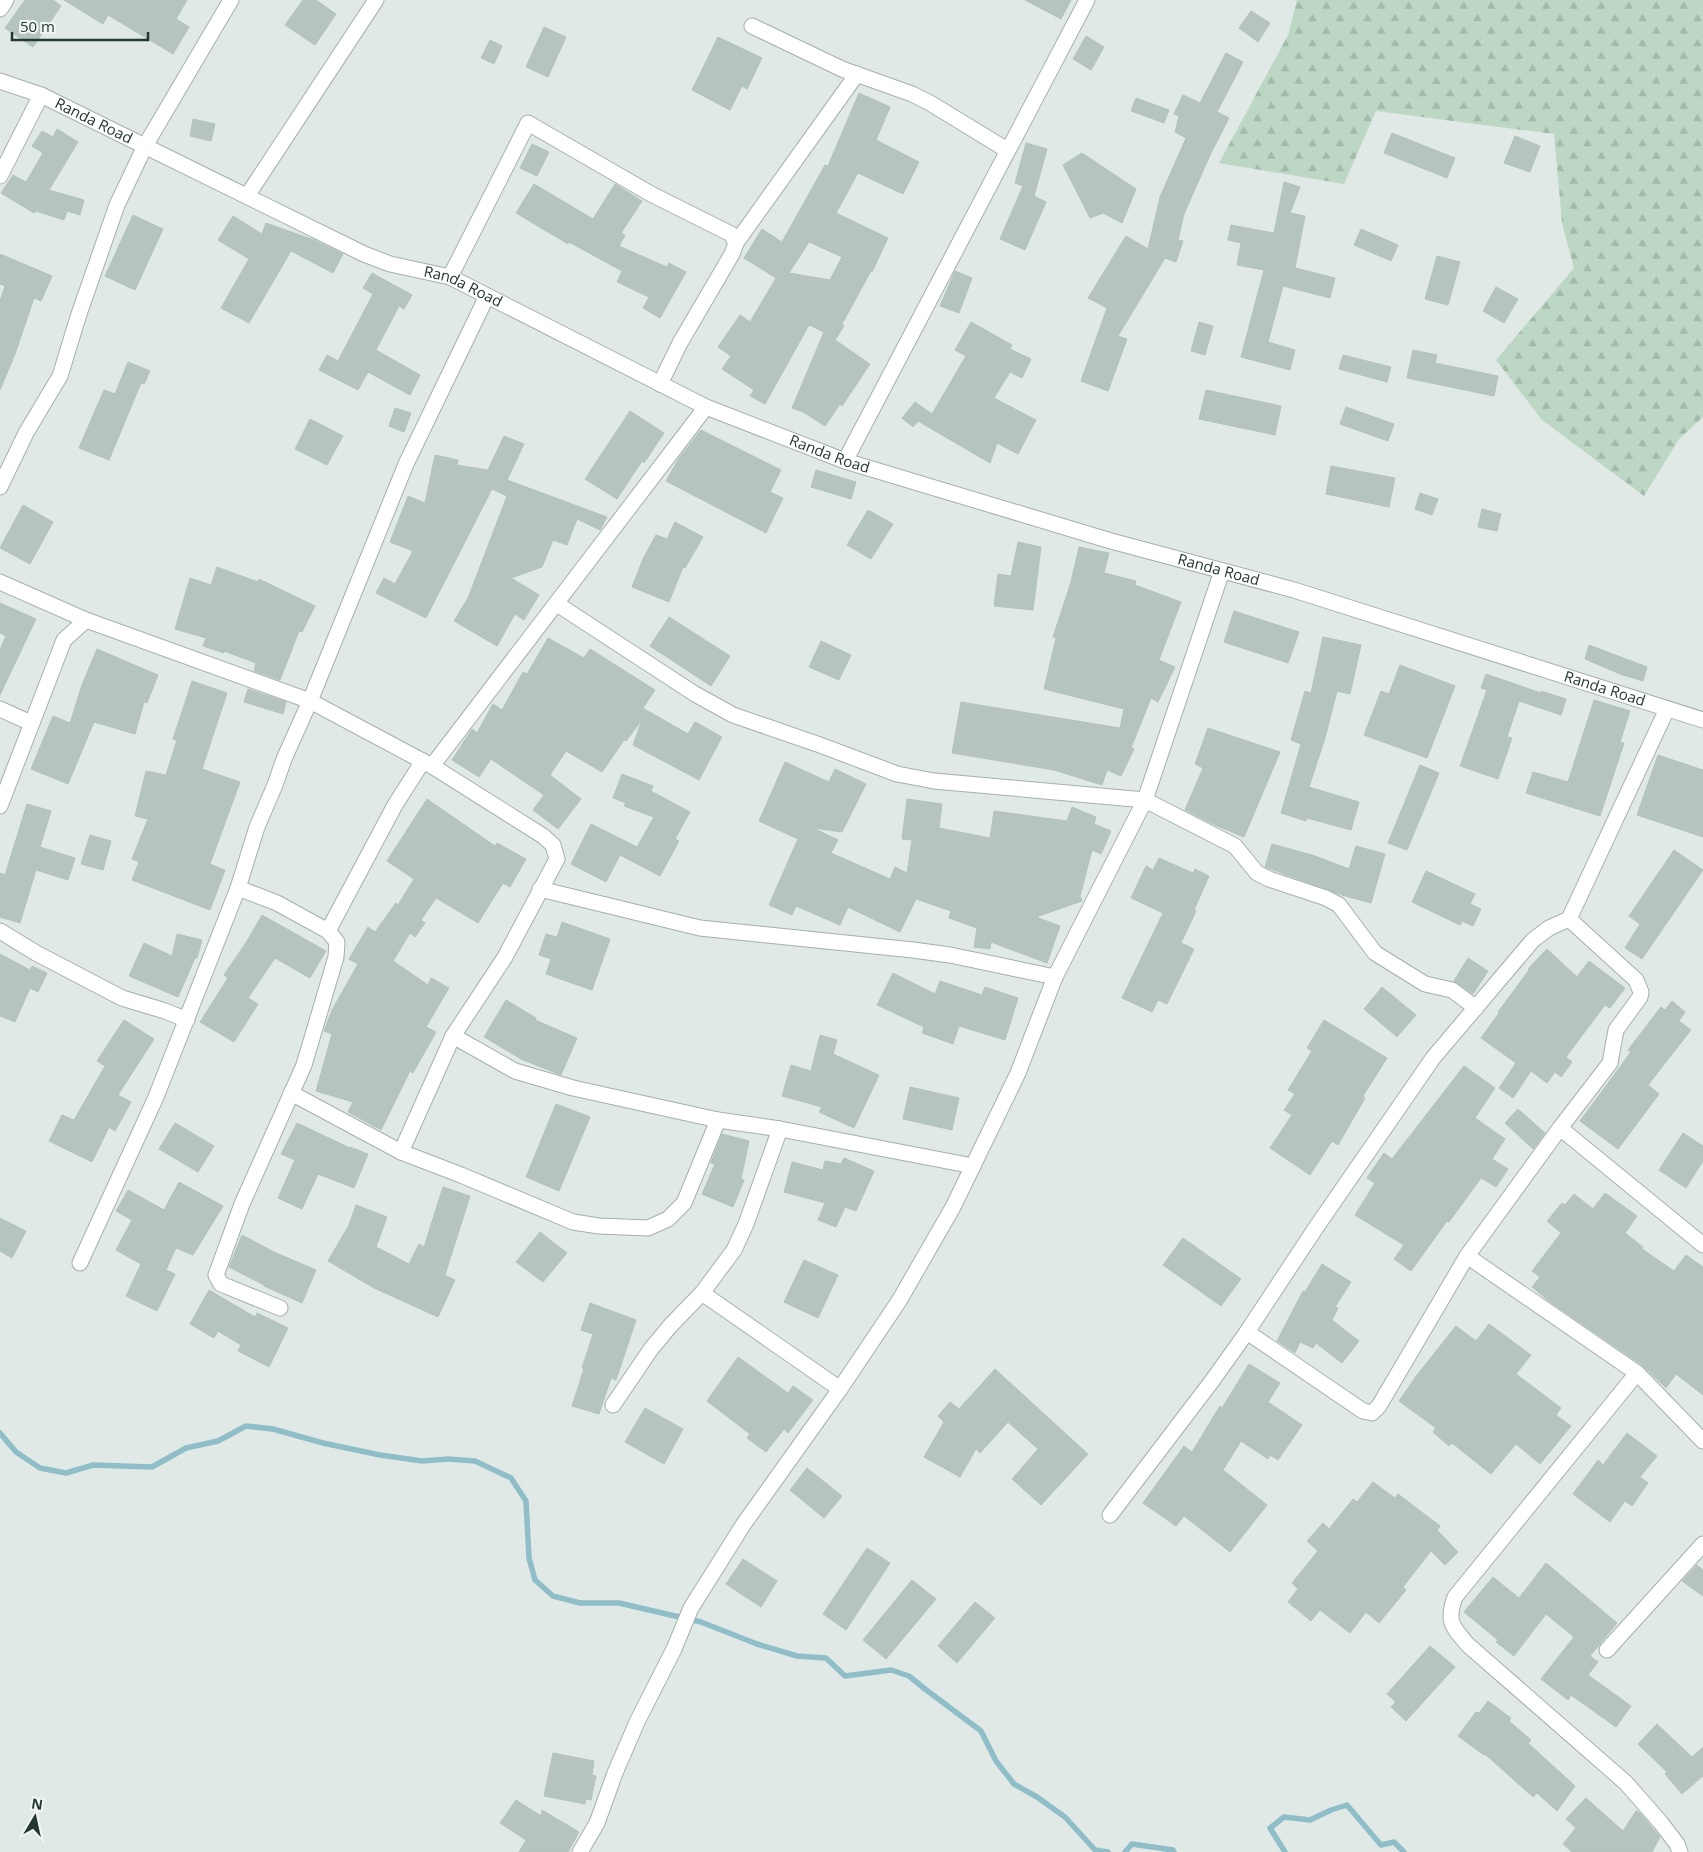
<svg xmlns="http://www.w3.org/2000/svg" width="1703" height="1852" font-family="'Open Sans',sans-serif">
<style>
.forest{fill:url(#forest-firs)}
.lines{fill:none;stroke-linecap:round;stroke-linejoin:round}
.stream{stroke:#8fbdc8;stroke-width:5.5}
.building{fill:#b6c4bf;stroke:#b4c2bd;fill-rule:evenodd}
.minor-casing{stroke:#a4b0ad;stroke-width:17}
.minor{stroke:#fff;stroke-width:15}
.labels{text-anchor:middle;stroke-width:4.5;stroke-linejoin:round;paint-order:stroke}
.street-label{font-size:15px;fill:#233833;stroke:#f1f6f4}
</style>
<defs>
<pattern id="forest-firs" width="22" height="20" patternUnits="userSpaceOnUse" patternTransform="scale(1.25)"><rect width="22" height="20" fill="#bcd8c4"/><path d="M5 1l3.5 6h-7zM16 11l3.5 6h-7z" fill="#a1baa9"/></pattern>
</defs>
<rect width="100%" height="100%" fill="#e1e9e6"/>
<path class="forest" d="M1297,0H1703V417L1679,439L1644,496L1542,420L1496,360L1574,268L1562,223L1554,134L1376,111L1344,184L1219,163L1288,35Z"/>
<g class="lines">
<g class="stream">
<path d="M0,1433L16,1452L40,1468L66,1473L93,1465L152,1467L186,1448L218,1441L246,1426L273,1429L323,1443L380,1455L422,1461L448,1459L475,1461L511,1478L526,1501L529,1558L535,1580L553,1596L580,1603H619L701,1622L757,1644L797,1656L826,1658L845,1676L891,1670L909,1676L925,1689L981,1731L996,1761L1014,1784L1037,1797L1065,1817L1095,1850L1108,1852"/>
<path d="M1125,1852L1132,1844L1173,1850L1174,1852"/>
<path d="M1285,1852L1270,1828L1284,1817L1310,1820L1331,1810L1347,1805L1381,1845L1394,1842L1404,1852"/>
</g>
</g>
<g class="building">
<path d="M25,0H53L61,6L33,47L5,28Z"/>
<path d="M64,0H187L176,19L189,27L173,54L108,15L103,24Z"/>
<path d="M303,0H316L336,14L315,45L285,25Z"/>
<path d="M1025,0H1071L1061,19Z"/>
<path d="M1251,11L1270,23L1258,42L1239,28Z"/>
<path d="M544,27L566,37L548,77L526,67Z"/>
<path d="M1086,36L1104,47L1091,70L1073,59Z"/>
<path d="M718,37L762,58L747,89L742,86L730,110L692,90Z"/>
<path d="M490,40L502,46L494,64L481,58Z"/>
<path d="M1226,53L1243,62L1217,112L1229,118L1211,153L1184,214L1178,240L1183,241L1176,262L1165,258L1118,336L1127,339L1108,391L1081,381L1107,308L1088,298L1126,236L1148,249L1160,197L1186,138L1175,132L1179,116L1174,114L1183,95L1200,103Z"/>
<path d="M859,93L890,107L876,140L919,162L903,194L858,173L836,213L888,238L872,272L871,271L842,324L844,326L835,340L870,364L842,406L840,404L825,426L803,412L792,408L824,332L809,325L765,404L750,396L754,390L722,369L731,356L718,347L740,315L750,322L776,278L744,258L762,229L782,242L825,165L828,166ZM809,242L842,257L830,280L789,273Z"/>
<path d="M1136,98L1169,110L1164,123L1131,111Z"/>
<path d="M193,119L215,124L211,141L190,136Z"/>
<path d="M57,129L78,142L49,190L84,200L80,215L67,211L64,220L36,211L34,213L1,193L13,175L26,182L43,153L32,146L42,131L53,137Z"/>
<path d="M1392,133L1455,158L1447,178L1384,153Z"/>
<path d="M1515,136L1540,146L1530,172L1504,163Z"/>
<path d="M1026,143L1047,149L1034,196L1046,202L1025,250L1000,239L1023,186L1015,183Z"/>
<path d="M532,144L549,152L537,176L520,168Z"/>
<path d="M1082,153L1136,189L1122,223L1103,213L1090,218L1063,165Z"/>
<path d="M1284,182L1300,187L1290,213L1305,216L1295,268L1335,278L1330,298L1283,286L1268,342L1295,350L1290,370L1241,357L1264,270L1237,265L1241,243L1228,240L1231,225L1274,233Z"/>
<path d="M534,184L593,219L615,184L642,201L621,233L625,235L619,246L667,267L669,263L686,272L660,318L643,308L649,297L617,282L622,271L569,242L568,244L516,213Z"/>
<path d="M133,215L163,229L135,290L105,276Z"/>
<path d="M233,216L262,234L266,223L314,240L343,254L333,273L291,251L249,323L221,308L249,259L218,240Z"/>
<path d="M1361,229L1398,245L1391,261L1354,245Z"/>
<path d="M0,254L52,276L41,301L34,298L15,354L0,390V301L5,286L0,284Z"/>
<path d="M1437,256L1460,262L1448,305L1425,299Z"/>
<path d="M955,271L972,278L959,313L940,306Z"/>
<path d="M372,273L412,295L404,309L399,306L376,350L420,375L410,395L368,372L358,390L319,370L327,355L338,361L373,294L363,288Z"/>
<path d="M1496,287L1518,299L1504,323L1483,311Z"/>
<path d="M971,322L1012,345L1010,349L1031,359L1022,378L1010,372L994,398L1036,420L1018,454L997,443L990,463L918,421L913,427L902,418L915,402L932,414L966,356L955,350Z"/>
<path d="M1199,322L1213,326L1205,355L1191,351Z"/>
<path d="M1413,350L1437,355L1435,363L1498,376L1494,396L1407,378Z"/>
<path d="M1343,355L1391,367L1387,382L1339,369Z"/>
<path d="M128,362L150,371L144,384L141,383L109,460L79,448L104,390L115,394Z"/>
<path d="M1206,390L1281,406L1275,435L1199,419Z"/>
<path d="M1346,407L1394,424L1388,441L1340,424Z"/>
<path d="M395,408L411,413L404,432L389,426Z"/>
<path d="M630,411L664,433L644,463L642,461L617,499L585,479Z"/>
<path d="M310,419L343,436L327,465L295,449Z"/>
<path d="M701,430L781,470L770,492L783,498L766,533L666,481L679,458Z"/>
<path d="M504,436L524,444L507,480L607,517L600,530L577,519L567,545L553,540L542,567L511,578L539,595L524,620L515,614L497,646L454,621L468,598L507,496L492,489L426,618L376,593L384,578L395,584L413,551L390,542L408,496L425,503L435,455L458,460L457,465L488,470Z"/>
<path d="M1331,466L1395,478L1389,507L1326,494Z"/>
<path d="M816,470L856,482L851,499L811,487Z"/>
<path d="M1420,493L1438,499L1432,515L1415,509Z"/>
<path d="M23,505L53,522L30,564L0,548Z"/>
<path d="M1482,509L1501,514L1497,531L1478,527Z"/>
<path d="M868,510L893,524L871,559L847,545Z"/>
<path d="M675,522L703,537L685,568L683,567L669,602L632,587L643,559L656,535L667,539Z"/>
<path d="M1018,542L1041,547L1033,610L994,606L998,574L1011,576Z"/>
<path d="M1079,547L1109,553L1104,573L1136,581L1135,585L1181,602L1159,660L1175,667L1158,702L1151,698L1131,748L1134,749L1121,776L1107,770L1102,785L1054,770L952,753L961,702L1120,728L1124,709L1044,689L1056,638L1053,637L1071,582Z"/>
<path d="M217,567L258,582L259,579L315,606L302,632L299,631L280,680L254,671L256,663L224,651V653L203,646L206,638L175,629L190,578L211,585Z"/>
<path d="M0,603L36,619L0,695V650L6,636L0,633Z"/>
<path d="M1234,611L1299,632L1288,663L1224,642Z"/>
<path d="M669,617L730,656L711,686L650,646Z"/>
<path d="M1323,637L1361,645L1350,694L1337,691L1325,738L1309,787L1359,802L1351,830L1307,818L1306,821L1281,813L1301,744L1291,740L1305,691L1311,693Z"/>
<path d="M548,638L584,658L590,649L655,690L643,708L646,710L688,734L695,722L722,737L699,780L633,745L642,720L626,741L624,740L602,772L566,751L550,775L581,799L558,829L533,810L544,795L491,759L479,777L452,760L472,729L477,733L493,704L502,710L523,672L527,674Z"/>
<path d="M821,641L851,655L839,680L809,667Z"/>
<path d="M1589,645L1647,667L1643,681L1620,674L1585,659Z"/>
<path d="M97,649L158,675L147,703L144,702L135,734L94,722L68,784L31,769L53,716L70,723L82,685Z"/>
<path d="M1400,665L1455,686L1427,758L1364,735L1381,691L1389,694Z"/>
<path d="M1486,674L1541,693V691L1566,699L1561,715L1519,701L1507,737L1512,738L1498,779L1460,766L1487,690L1481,688Z"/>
<path d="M192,681L227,693L202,769L240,782L210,864L225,870L210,910L132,880L139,862L132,859L148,819L135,816L146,771L166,775L177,740L173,739Z"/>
<path d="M248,689L286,702L283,714L244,702Z"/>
<path d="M1594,700L1630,711L1620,742L1624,743L1600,816L1526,793L1533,772L1568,782Z"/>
<path d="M1208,728L1280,752L1244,837L1215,825L1185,810L1203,768L1195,764Z"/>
<path d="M1658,755L1703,770V837L1637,815Z"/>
<path d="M785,762L829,782L835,769L866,784L842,832L813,828L838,840L831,853L890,879L895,867L907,873L912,840L902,839L907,799L942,804L939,828L990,838L994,811L1067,821L1072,807L1096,817L1094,824L1111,831L1101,854L1092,850L1080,896L1082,901L1036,917L1060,926L1047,963L991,942L990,949L974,947L977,928L949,918L951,911L916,899L900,932L848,907L840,925L796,906L792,915L769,905L798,839L759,821Z"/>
<path d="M1420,765L1439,773L1407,850L1388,843Z"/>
<path d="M622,774L653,786L651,791L690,812L675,839L679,841L660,876L620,855L606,882L571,864L591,824L637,847L654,817L624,806L626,803L613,798Z"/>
<path d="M427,799L495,846L497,843L526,859L510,887L503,883L478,923L436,898L421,920L425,923L415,937L410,933L393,961L428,985L431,978L449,988L426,1027L436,1032L413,1073L410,1071L381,1130L348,1112L353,1102L316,1091L332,1034L324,1031L332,1010L358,964L349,959L368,927L375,932L396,903L398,905L414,879L387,861Z"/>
<path d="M27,804L51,811L40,847L75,858L68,880L36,870L20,923L0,917V873L5,875Z"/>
<path d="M90,835L111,841L103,870L81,864Z"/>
<path d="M1272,844L1315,856L1349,869L1356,846L1385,854L1371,903L1342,895L1265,867Z"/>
<path d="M1674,850L1703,870L1642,959L1625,948L1640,924L1629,916Z"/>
<path d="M1159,858L1193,873L1195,869L1209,876L1194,910L1196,911L1181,943L1194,949L1167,1004L1158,1000L1152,1012L1122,998L1163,913L1131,898L1146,866L1153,870Z"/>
<path d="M1426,871L1475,894L1470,904L1481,909L1473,926L1462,921L1460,925L1412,902Z"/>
<path d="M262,915L326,951L310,978L275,958L248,998L258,1004L234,1042L200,1022L228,978L224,975L247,941Z"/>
<path d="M562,922L610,939L592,990L546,974L551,959L539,955L546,934L557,937Z"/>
<path d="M177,934L202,940L197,958H195L178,997L129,976L144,943L172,956Z"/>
<path d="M1547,949L1577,977L1589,961L1625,988L1610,1008L1605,1005L1566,1057L1572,1062L1561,1077L1555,1072L1547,1083L1531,1071L1513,1098L1499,1088L1516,1063L1481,1038L1499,1013L1498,1012L1529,970L1528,969Z"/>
<path d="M0,954L30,970L32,966L47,973L38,992L30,988L15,1022L0,1016Z"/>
<path d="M1468,958L1488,971L1473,994L1454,981Z"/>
<path d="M893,973L935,994L940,981L982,995L985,987L1018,998L1005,1040L959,1026L953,1044L922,1033L924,1027L877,1005Z"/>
<path d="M1382,987L1416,1015L1397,1037L1364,1009Z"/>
<path d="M506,1000L536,1018L535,1020L577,1038L561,1075L521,1059L484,1037Z"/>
<path d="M1672,1001L1685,1012L1679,1021L1691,1030L1648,1085L1659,1094L1618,1149L1580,1121L1631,1052L1628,1050L1661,1007L1665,1010Z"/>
<path d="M124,1020L154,1039L118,1095L131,1102L115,1131L109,1127L92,1162L49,1141L62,1115L74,1120L105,1066L97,1061Z"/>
<path d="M1324,1020L1387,1058L1363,1096L1365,1098L1338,1145L1332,1141L1310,1175L1270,1148L1292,1115L1284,1110L1295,1094L1288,1090L1312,1051L1307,1048Z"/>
<path d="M820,1035L837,1040L833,1054L879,1075L854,1128L819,1112L822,1107L782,1096L791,1065L811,1071Z"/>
<path d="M1464,1066L1495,1088L1475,1118L1505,1139L1492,1159L1508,1169L1496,1187L1481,1178L1449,1222L1447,1221L1411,1271L1394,1259L1404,1245L1355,1215L1375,1183L1367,1178L1384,1153L1392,1159Z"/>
<path d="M910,1087L959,1098L952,1130L903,1119Z"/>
<path d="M556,1104L590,1117L559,1191L526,1177Z"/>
<path d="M1518,1109L1545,1133L1533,1149L1505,1123Z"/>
<path d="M175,1123L214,1146L198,1172L159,1149Z"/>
<path d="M297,1123L350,1148V1147L368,1154L354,1188L318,1174L302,1209L278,1198L295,1160L281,1154Z"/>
<path d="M1683,1133L1703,1146V1161L1686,1188L1659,1170Z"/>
<path d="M722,1134L749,1141L741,1179L744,1180L733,1207L702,1194L715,1164L711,1163L713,1157Z"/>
<path d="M844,1158L874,1171L856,1211L845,1207L836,1227L818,1220L825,1203L784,1192L792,1162L823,1170L825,1161L841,1164Z"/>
<path d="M179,1182L223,1206L193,1255L176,1248L166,1270L175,1274L157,1311L126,1296L141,1264L116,1250L132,1220L116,1211L128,1190L164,1210Z"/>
<path d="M443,1187L470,1196L445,1275L455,1280L438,1317L374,1288L328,1261L349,1225L356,1205L387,1217L376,1247L409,1264L419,1244L424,1247Z"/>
<path d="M1605,1193L1637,1216L1625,1233L1643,1247L1642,1249L1674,1271L1686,1255L1703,1267V1395L1676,1374L1666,1388L1642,1365L1550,1302L1532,1287L1540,1277L1532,1271L1561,1233L1547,1221L1562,1203L1565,1205L1574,1194L1593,1209Z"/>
<path d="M0,1218L26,1231L12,1258L0,1251Z"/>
<path d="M540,1232L567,1253L543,1282L516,1262Z"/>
<path d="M242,1235L274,1252L316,1270L302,1303L264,1286V1285L229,1267Z"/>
<path d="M1183,1238L1241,1279L1221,1306L1163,1265Z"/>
<path d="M804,1260L838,1275L818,1318L784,1302Z"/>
<path d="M1322,1264L1351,1282L1335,1307L1338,1308L1332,1320L1359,1341L1342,1363L1316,1343L1313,1348L1300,1342L1295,1353L1277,1341L1303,1291L1305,1292Z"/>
<path d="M209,1290L255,1317L257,1313L288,1328L269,1367L238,1351L241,1345L218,1331L214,1338L190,1324Z"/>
<path d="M590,1303L636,1320L616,1380L611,1378L599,1414L572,1406L584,1369L582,1368L593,1334L581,1330Z"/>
<path d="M1489,1324L1531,1355L1516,1374L1561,1408L1556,1415L1571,1426L1540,1464L1516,1444L1491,1474L1452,1443L1449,1446L1433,1432L1436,1428L1399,1401L1417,1375L1456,1326L1476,1341Z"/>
<path d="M738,1357L788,1393L793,1386L813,1400L788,1433L784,1429L766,1452L747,1438L750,1434L707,1401Z"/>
<path d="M1249,1364L1280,1383L1268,1402L1302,1425L1278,1460L1270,1455L1268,1459L1241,1441L1223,1470L1267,1505L1230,1552L1184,1516L1176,1526L1143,1503L1184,1446L1192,1452L1220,1406L1222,1408Z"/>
<path d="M995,1369L1088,1454L1041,1505L1012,1479L1038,1449L1008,1422L980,1453L976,1449L960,1477L924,1457L944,1422L938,1416L950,1402L959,1409Z"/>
<path d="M645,1408L683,1429L664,1464L625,1442Z"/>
<path d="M1627,1433L1657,1456L1640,1477L1648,1483L1632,1506L1625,1501L1610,1522L1573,1494L1598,1460L1603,1465Z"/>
<path d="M807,1468L842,1496L824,1518L790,1490Z"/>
<path d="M1373,1482L1395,1498L1398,1494L1440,1526L1437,1530L1458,1552L1445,1565L1431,1551L1403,1587L1406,1590L1379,1623L1366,1612L1350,1633L1320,1610L1311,1621L1288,1602L1298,1589L1292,1583L1318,1551L1307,1541L1323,1523L1329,1529L1353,1499L1357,1502Z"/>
<path d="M867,1548L890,1563L846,1630L823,1614Z"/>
<path d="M743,1559L777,1581L761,1607L726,1584Z"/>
<path d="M1546,1563L1617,1623L1590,1656L1598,1662L1588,1675L1631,1706L1616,1727L1571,1695L1568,1700L1541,1679L1574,1637L1546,1614L1514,1656L1496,1642L1498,1640L1464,1612L1493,1577L1519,1598Z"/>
<path d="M1697,1565L1703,1570V1596L1682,1581Z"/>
<path d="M912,1580L936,1599L886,1659L863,1640Z"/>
<path d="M975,1602L995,1618L957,1663L938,1646Z"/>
<path d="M1430,1646L1455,1667L1406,1721L1391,1707L1396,1702L1387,1694Z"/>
<path d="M1488,1701L1511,1718L1509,1721L1531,1740L1528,1743L1575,1786L1557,1811L1537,1793L1533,1797L1485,1754L1484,1755L1458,1736L1476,1712L1479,1713Z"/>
<path d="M1657,1724L1692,1757L1703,1747V1776L1682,1794L1665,1774L1667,1772L1638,1744Z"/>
<path d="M553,1753L594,1761L592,1775L596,1776L591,1800L586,1799L585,1804L544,1796Z"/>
<path d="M1586,1798L1623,1831L1636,1811L1640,1813L1660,1837L1652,1852H1572L1563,1844L1576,1828L1566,1819Z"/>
<path d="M516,1800L541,1816L542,1810L579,1832L568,1852H519L526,1840L500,1823Z"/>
</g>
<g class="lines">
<defs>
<g id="minor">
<path d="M0,9L6,0"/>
<path d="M752,26L842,69L912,94L930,103L1007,150"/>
<path id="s1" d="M0,81L41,95L364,254L390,264L450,277L706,407L845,461L1111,541L1294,590L1703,720"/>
<path d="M0,176L41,95"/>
<path d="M247,196L376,0"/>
<path d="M736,243L857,74"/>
<path d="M450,277L528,123L651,194L731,234L736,243L732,254L680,343L660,384"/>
<path d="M845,461L1087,0"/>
<path d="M0,487L26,433L60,376L79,314L117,205L145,146L231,0"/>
<path d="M0,582L86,620"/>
<path d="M557,604L695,694L733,715L820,745L897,774L934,781L1145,800L1235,846L1257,873L1269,879L1326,898L1339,905L1375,953L1425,984L1452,990L1476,1008"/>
<path d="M0,709L31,723"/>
<path d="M432,766L706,407"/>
<path d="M0,806L64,640L86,620L310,701L432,766L543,836L553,845L557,859L505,957L453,1036L401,1152"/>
<path d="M238,888L277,903L328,931L337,942L336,957L304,1065L242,1204L216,1275L221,1284L280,1308"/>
<path d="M540,889L700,928L913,950L950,955L1055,977"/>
<path d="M0,931L36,953L122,998L165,1011L187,1020"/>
<path d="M328,931L395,805L423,761"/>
<path d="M453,1036L515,1071L573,1088L718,1120L780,1129L973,1166"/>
<path d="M291,1093L401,1152L461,1175L573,1222L599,1226L648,1228L668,1219L684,1203L718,1120"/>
<path d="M1560,1128L1703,1245"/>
<path d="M1467,1256L1637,1373L1703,1441"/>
<path d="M80,1263L156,1097L238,888L257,827L275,785L284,759L310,701L406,464L487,296"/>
<path d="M702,1293L840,1389"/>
<path d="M1247,1332L1363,1411L1372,1413L1379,1406L1467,1256L1560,1128L1610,1063L1616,1030L1640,997L1641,992L1636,980L1569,919"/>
<path d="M1637,1373L1455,1597C1446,1622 1452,1626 1468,1645L1626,1783L1661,1823L1677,1844L1680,1852"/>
<path d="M613,1405L651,1349L671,1325L702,1293L734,1250L746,1224L780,1129"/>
<path d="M1110,1515L1212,1381L1247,1332L1315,1229L1433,1058L1533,940L1549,928L1569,919L1667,709"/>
<path d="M1607,1650L1703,1544"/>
<path d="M580,1852L597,1823L615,1773L637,1722L674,1649L691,1608L743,1525L840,1389L899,1301L953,1207L1018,1073L1055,977L1145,800L1222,571"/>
</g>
</defs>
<use href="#minor" class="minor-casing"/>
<use href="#minor" class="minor"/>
</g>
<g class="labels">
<g class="street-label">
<text dy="5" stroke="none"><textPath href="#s1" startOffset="102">Randa Road</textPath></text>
<text dy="5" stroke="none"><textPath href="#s1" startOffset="508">Randa Road</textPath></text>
<text dy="5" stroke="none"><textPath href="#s1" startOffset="912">Randa Road</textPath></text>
<text dy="5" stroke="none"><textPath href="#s1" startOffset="1318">Randa Road</textPath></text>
<text dy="5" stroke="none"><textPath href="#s1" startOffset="1722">Randa Road</textPath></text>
</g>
</g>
<g transform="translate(35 1817) rotate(9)" stroke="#f1f6f4" stroke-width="4" paint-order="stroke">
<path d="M0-4L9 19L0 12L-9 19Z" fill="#233833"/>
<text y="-8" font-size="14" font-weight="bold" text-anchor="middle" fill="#233833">N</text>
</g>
<path d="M12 32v8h136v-8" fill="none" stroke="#233833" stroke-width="2.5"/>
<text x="20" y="32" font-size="15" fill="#233833" stroke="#f1f6f4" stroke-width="4" paint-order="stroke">50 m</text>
</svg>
